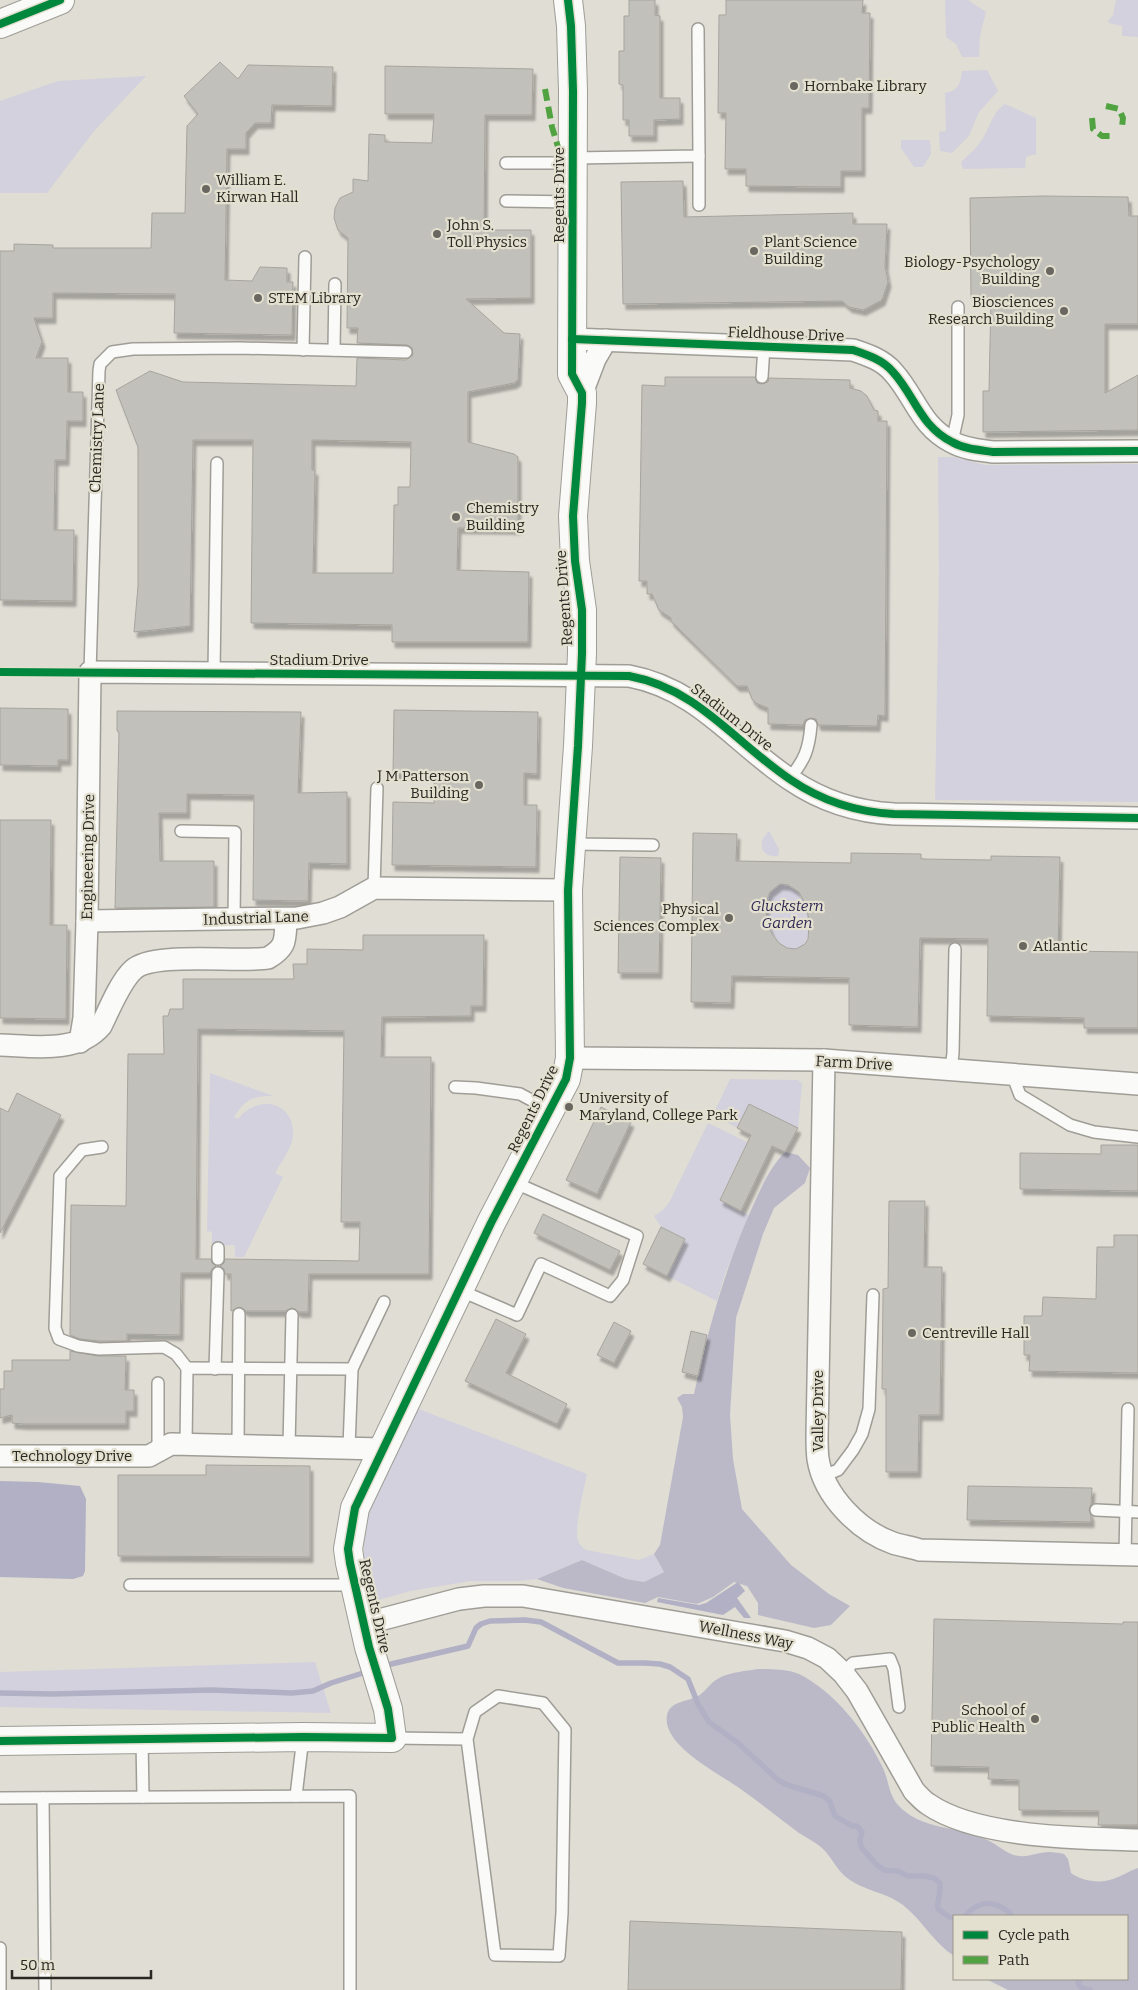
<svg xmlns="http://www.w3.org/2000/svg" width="1138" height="1990" font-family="Bitter,serif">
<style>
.green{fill:#d3d1dd}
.forest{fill:#bbb9c7}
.water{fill:#b2b0c4}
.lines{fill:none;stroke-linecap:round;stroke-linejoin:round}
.stream{stroke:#b2b0c4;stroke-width:5.5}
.building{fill:#c2c0ba;stroke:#a6a49d;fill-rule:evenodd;filter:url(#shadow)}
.lane-casing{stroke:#9f9d96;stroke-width:14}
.street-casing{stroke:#9f9d96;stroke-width:24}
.secondary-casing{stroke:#9f9d96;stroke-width:30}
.lane{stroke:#fafaf9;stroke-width:11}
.street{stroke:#fafaf9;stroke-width:21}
.secondary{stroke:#fafaf9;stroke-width:28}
.quiet{stroke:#51a341;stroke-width:6;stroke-dasharray:12 6;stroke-linecap:butt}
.cycleway-casing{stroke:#e4e0d0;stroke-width:11}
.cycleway{stroke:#00873e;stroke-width:8}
.poi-dot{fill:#6a6761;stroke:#e4e0d0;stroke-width:2}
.labels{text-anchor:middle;stroke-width:4.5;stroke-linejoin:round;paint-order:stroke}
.poi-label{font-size:15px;fill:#2a2822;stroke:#e4e0d0;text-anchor:start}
.street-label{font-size:15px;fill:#2a2822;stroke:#e4e0d0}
.park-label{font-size:15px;font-style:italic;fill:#2f2854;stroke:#e4e0d0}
</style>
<defs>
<filter id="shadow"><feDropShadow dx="3" dy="5.5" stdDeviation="1" flood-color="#0004"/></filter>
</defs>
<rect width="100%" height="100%" fill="#e0ddd5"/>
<g class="green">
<path d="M945,0H968L986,12L980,36L979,57H962L956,44L946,37Z"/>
<path d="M1116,0H1138V37L1122,36V26L1109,23L1108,21L1113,15Z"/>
<path d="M987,70L998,91L979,112L969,136L952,153L940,151L939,132L946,131L945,93C958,91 961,83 962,71Z"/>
<path d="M146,76L94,131L47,193H0V101L58,81Z"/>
<path d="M1005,104L1036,118V154L1026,157L1025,168L963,169L961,162C968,155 976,149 981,141C990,129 992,112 1005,104Z"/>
<path d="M901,140H930L931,154L923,167H914L901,148Z"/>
<path d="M938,457H954L985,465L1138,464V802L935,800L939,572Z"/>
<path d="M769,831L779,849L778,856C760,858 757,841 769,831Z"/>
<path d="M783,884C805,889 817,921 806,941C786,977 740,894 783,884Z"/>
<path d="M210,1073L273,1096C254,1095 244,1100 234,1117L238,1119C257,1094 294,1101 293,1134C293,1147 281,1162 275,1173L283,1177L244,1257H235V1245L212,1246V1232L207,1231Z"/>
<path d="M730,1079L798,1080L802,1084L798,1128L750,1104L737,1128L713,1115Z"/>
<path d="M708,1123L747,1142L720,1199L749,1215L725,1274L717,1301L667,1276L685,1239L661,1227L654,1216L663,1210L670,1201Z"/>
<path d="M416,1408L587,1474C584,1489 574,1528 578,1541C580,1545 582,1547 586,1550L639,1560L654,1554L664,1572L644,1582L626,1579L582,1560L537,1579L519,1581H470L411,1591L378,1600L372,1595L364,1561V1527L369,1502Z"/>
<path d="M315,1662L331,1713L0,1707V1672Z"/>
</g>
<g class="forest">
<path d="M785,1152L798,1155L810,1168L805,1183L774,1208L763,1234L736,1318L730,1415L733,1459L742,1509L791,1565L829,1594L850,1606L831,1625L814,1628L758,1615V1603L747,1586L734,1582L713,1597L697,1604L658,1597L645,1603L563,1588L537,1579L582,1560L626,1579L644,1582L664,1572L654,1554L660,1545L683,1417L682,1407L677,1398L683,1394H694C708,1330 725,1268 752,1208C761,1188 770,1167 785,1152Z"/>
<path d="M758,1669C771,1669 787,1669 799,1674C835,1692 865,1731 882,1766C889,1779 888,1794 898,1805C920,1830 957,1826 985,1839C996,1843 1007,1855 1019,1856C1030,1857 1039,1852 1049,1852C1054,1852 1060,1853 1064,1854L1068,1859L1071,1873C1082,1881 1100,1884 1113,1879C1122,1876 1129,1871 1138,1868V1990H1008L986,1979H1127V1916H954V1956C933,1942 922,1920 903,1905C886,1892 863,1891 846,1877C836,1869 831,1856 822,1848C815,1842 807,1838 799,1833C780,1819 762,1804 742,1790C722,1775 661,1746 667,1715C670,1700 691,1702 701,1694C708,1688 712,1681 721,1677C732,1672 746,1671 758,1669Z"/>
</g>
<g class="water">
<path d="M0,1481L38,1482L80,1486L86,1499L85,1571L83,1576L73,1579L0,1577Z"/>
<path d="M738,1582L745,1591L737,1598L751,1618H744L735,1607L723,1615L657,1602L658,1598L699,1605L706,1603Z"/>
</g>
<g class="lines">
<g class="stream">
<path d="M387,1665L468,1646L476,1628L481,1624L490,1621L525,1620L541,1622L618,1663H645L660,1664L670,1667L688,1679L698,1704L709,1722L738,1743L778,1780L787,1785L824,1796L830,1802L835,1816L852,1826H857L862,1832L860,1840L861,1847L877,1865L884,1870L898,1871L908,1876H924L934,1878L940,1883C941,1892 937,1899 938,1909L949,1917L954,1918"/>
<path d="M0,1693L52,1694L211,1690L292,1693L313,1691L331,1683L363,1673"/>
<path d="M965,1916C979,1900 993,1899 1010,1913V1916"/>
<path d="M1081,1979L1078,1983C1081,1989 1084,1989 1090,1990"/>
</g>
</g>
<g class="building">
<path d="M629,0H655V15L660,16V98H680V119L654,120V136H629V120H623V85L619,84V51H624V16H629Z"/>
<path d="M726,0H863L862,13H870L869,108H862V171H841V187L746,186V169H725L726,113H718L719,15H726Z"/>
<path d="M220,62L238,79L248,65L333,67L332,106L272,105L271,123H255L246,133V149H227L225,280L252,281L260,267L287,268V282H293L292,335L174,333L175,294L53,293V318H34L42,342L36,358H68V392H83V421H67L66,460H55L54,530H74L73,601L0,600V251H14V244L53,245V248H151L152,213H185L187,126L198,114L184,96Z"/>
<path d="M385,66L533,69L532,115H485L484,230H531V298L466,299L504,333L520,334L518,380L514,383L468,392V442L514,454L518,457V529L458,528L457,570L529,572L528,642H392V625L251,623L253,440H193L190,626L134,632L138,586V447L116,390L150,371L183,382L356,386L357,358L406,360L413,355L412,348L407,345L357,343L358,328H347L348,238L338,230L334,218L335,208L340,198L353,192V179L368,181L369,134L385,135V142L432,143L434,114H385ZM312,440L411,442L410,487H398V505H394L393,573H313L315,470H312Z"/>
<path d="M683,181L684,217L853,213V224H887L885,266L888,282L882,300L863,310L849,307L842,301L623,304L621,182Z"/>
<path d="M1043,196L1128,197L1129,216H1138V324H1105V393L1138,375V430L983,432V391H989L991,298L971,299L970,198Z"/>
<path d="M665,377H755L757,383L762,384L768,382L769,378L850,380V388L861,391L867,396L874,410L878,411V421H887L885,716L878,715L877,726L818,725L816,719L811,718L805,720L803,725L768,724V708L756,703L752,699L747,686H737L671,621V618L659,610L652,594H647V581H639L642,385L665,386Z"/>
<path d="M0,708L68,709V760H58V766L0,765Z"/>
<path d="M394,710L538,712L537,774L524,773V805H537L536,867L392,865L393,802L434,803V774H393Z"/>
<path d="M117,711L301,712L298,793L347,792V864L309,863L308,901L253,900L254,795L187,794V813H159L160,861H214V907L115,908L119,732L117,731Z"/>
<path d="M0,820H51L50,925H67L66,1019L0,1018Z"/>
<path d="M693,833L737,834L736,861L851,863V853L921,854V859L991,860V856L1060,857L1058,951L1138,952V1028H1084V1018L987,1016L988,939L920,938L918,1027L849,1025V978L732,976L731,1003L691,1002ZM780,884L788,885L799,892L807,908L809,924L808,939L805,944L796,949L787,948L779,943L772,934L767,921L766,908L768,897L770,892Z"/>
<path d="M620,857L661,858L659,973H618Z"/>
<path d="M363,935H484L483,1006H471V1016L382,1017L381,1057H431L429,1274H309L308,1312H299L292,1308L285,1311H246L240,1307L231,1311V1274H225L224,1269L220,1266L224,1263L225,1259L359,1261L360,1222H341L344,1031L198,1029L196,1259H211L212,1263L216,1266L212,1269L210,1273H181L180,1335L127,1334V1341H99L80,1339L70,1335L71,1205L126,1206L128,1054H164L163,1016H168L170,1009H183V979H294L293,964H307V949L363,950Z"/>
<path d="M17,1093L61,1115L0,1233V1108L8,1112Z"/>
<path d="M749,1104L798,1128L785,1152L772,1146L741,1211L720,1200L751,1135L737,1128Z"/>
<path d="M601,1107L631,1122L597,1194L566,1180Z"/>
<path d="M1101,1145H1138V1191L1020,1189V1153L1101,1154Z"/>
<path d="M889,1201H925L924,1267H942L940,1415H919L918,1472H886V1389H882L883,1296V1289L888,1288Z"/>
<path d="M543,1214L620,1251L610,1270L534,1233Z"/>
<path d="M661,1227L685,1239L667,1276L643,1264Z"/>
<path d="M1114,1235H1138V1373L1029,1371L1030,1355H1024V1316H1042L1043,1297L1096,1299L1097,1247H1114Z"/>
<path d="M496,1319L526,1334L506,1373L567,1404L557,1424L465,1381Z"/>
<path d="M614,1322L631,1331L614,1363L597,1355Z"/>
<path d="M691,1331L707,1335L698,1376L682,1372Z"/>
<path d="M70,1351L98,1356H126L125,1390H134V1411H126V1424H23L12,1423V1415L0,1418V1389H4V1371H12V1360H70Z"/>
<path d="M206,1465L310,1466V1557L118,1556V1475H206Z"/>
<path d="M968,1486L1092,1488L1091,1504L1089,1510L1091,1516V1522L967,1520Z"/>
<path d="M934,1619L1123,1624V1622H1138V1825H1098L1099,1811L1019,1810V1780L988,1779L989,1767L931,1766Z"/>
<path d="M630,1921L902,1932L901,1990H628Z"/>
</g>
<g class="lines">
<defs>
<g id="lane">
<path d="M699,156V205"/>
<path d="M573,158L699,156L698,29"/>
<path d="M506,163H573"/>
<path d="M506,201L573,202"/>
<path d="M303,350L305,257"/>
<path d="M334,350L335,284"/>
<path d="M762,377L764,346"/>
<path d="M952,442L958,415V307"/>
<path d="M90,672L99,371L100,364L112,352L133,349L239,348L406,352"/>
<path d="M214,673L217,463"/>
<path d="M789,779C805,760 809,749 811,725"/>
<path d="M181,831L235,832L234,920"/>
<path d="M571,844L653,845"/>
<path d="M374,888L377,788"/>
<path d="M951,1069L953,1053L955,949"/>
<path d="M1012,1074L1020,1095L1070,1125L1094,1132L1138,1137"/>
<path d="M455,1087L476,1088L520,1094L550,1110"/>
<path d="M102,1147L82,1150L60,1176L55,1328L59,1339L78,1346L99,1349L164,1347L176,1354L187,1368"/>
<path d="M218,1259V1248"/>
<path d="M459,1290L517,1315L541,1264L610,1296L623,1280L637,1236L513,1182"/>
<path d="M215,1369L218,1273"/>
<path d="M158,1383V1451"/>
<path d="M186,1445L187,1368L352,1369"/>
<path d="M238,1445L239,1314"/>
<path d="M289,1446L292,1315"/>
<path d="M349,1447L352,1369L384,1302"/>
<path d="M823,1476L838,1470L853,1450L862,1434L869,1409L873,1295"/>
<path d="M1096,1510L1138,1512"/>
<path d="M1125,1555L1128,1409"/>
<path d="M130,1585H355"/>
<path d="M843,1673L853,1663L890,1659L894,1669L899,1707"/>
<path d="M392,1738L467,1739L475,1712L498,1696L543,1703L565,1730L562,1913L559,1956L495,1955L467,1739"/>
<path d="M142,1739L143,1797"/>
<path d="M296,1796L303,1737"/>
<path d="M0,1798L350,1796V1990"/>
<path d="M43,1798L45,1990"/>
<path d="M0,1948V1990"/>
</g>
<g id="street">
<path d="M572,339L853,350C868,355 883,360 893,372C915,396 920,426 952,442C964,449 979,450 993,452L1138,451"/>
<path d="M582,393L595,359L606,340"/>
<path d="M87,921L297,918L323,913L340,907L374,888L568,890"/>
<path d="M80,1042L84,1018L87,921L90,672L629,676C699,689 735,743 791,780C822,801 856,812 894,814L1138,818"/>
<path d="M0,1045C33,1046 77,1054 101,1026C109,1010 120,982 133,970C152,951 239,963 268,958C287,947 285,940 286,919"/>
<path d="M570,1058L824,1060L1138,1084"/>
<path d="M824,1060L817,1436C817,1443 817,1451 818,1459C824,1496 859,1531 893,1543C902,1546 911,1547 920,1550L1138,1555"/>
<path d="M0,1456H149L171,1444L382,1449"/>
<path d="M364,1624L459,1599L484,1596H523L785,1641L808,1648L827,1658L843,1673L857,1691L914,1791C918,1795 923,1801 928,1804C977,1838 1079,1838 1138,1840"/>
</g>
<g id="secondary">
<path d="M0,24L60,0"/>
<path d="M0,1741L303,1737L392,1738L388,1709L369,1647L350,1563L348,1549L355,1508L491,1223L566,1079L570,1058L568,890L578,746L582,653V610L575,561L573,516L582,403V393L572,374L573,91L571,26L568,0"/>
</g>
</defs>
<use href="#lane" class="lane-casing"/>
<use href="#street" class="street-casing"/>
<use href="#secondary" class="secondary-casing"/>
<use href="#lane" class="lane"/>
<use href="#street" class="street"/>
<use href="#secondary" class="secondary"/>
<g class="quiet">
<path d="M545,89L552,127L558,147"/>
<path d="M1106,106L1119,109L1123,118L1122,127"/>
<path d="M1092,118L1093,129L1102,136H1111"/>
</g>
<defs>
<g id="cycleway">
<path d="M0,24L60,0"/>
<path d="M572,339L853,350C868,355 883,360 893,372C915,396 920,426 952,442C964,449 979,450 993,452L1138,451"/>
<path d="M0,672L629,676C699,689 735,743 791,780C822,801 856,812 894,814L1138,818"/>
<path d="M0,1741L303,1737L392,1738L388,1709L369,1647L350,1563L348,1549L355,1508L491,1223L566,1079L570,1058L568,890L578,746L582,653V610L575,561L573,516L582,403V393L572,374L573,91L571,26L568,0"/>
</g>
</defs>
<use href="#cycleway" class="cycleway-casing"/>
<use href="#cycleway" class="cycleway"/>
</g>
<g class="poi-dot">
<circle cx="794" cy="86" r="5"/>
<circle cx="206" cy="189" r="5"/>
<circle cx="437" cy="234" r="5"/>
<circle cx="754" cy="251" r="5"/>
<circle cx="1050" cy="271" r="5"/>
<circle cx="258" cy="298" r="5"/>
<circle cx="1064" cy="311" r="5"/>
<circle cx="456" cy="517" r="5"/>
<circle cx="479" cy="785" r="5"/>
<circle cx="729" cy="918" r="5"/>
<circle cx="1023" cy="946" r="5"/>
<circle cx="569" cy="1107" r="5"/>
<circle cx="912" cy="1333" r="5"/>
<circle cx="1035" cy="1719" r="5"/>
</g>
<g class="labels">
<g class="poi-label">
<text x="804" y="91">Hornbake Library</text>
<text x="216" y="185">William E.<tspan x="216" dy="17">Kirwan Hall</tspan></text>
<text x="447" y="230">John S.<tspan x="447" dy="17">Toll Physics</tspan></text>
<text x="764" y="247">Plant Science<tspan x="764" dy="17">Building</tspan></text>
<text x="1040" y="267" text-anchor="end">Biology-Psychology<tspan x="1040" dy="17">Building</tspan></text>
<text x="268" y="303">STEM Library</text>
<text x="1054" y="307" text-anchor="end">Biosciences<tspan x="1054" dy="17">Research Building</tspan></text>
<text x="466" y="513">Chemistry<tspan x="466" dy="17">Building</tspan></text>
<text x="469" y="781" text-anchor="end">J M Patterson<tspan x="469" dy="17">Building</tspan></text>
<text x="719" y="914" text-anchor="end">Physical<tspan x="719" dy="17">Sciences Complex</tspan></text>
<text x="1033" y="951">Atlantic</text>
<text x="579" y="1103">University of<tspan x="579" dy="17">Maryland, College Park</tspan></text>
<text x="922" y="1338">Centreville Hall</text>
<text x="1025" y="1715" text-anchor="end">School of<tspan x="1025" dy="17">Public Health</tspan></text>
</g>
<g class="street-label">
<text transform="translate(559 195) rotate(-90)" y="5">Regents Drive</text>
<text transform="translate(786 334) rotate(2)" y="5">Fieldhouse Drive</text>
<text transform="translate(97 438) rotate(-88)" y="5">Chemistry Lane</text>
<text transform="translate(564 598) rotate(-94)" y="5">Regents Drive</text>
<text x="319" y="665">Stadium Drive</text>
<text transform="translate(732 717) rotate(38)" y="5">Stadium Drive</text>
<text transform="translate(88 857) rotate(-89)" y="5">Engineering Drive</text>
<text transform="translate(256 918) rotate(-2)" y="5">Industrial Lane</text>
<text transform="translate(854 1063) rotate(3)" y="5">Farm Drive</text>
<text transform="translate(533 1109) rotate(-64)" y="5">Regents Drive</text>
<text transform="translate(818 1411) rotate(-90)" y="5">Valley Drive</text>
<text x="72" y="1461">Technology Drive</text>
<text transform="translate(375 1606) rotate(77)" y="5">Regents Drive</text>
<text transform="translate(746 1635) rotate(11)" y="5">Wellness Way</text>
</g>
<g class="park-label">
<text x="787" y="911">Gluckstern<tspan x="787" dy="17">Garden</tspan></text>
</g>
</g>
<rect x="953" y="1915" width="175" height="65" fill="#e4e0d0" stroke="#9a968a"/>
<rect x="963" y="1931" width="25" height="8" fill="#00873e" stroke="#9a968a"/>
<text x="998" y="1940" font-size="15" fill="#2a2822">Cycle path</text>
<rect x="963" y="1956" width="25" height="8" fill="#51a341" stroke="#9a968a"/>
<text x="998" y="1965" font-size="15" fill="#2a2822">Path</text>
<path d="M12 1970v8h139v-8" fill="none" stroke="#2a2822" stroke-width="2.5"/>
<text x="20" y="1970" font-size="15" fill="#2a2822" stroke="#e4e0d0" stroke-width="4" paint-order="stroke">50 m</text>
</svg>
